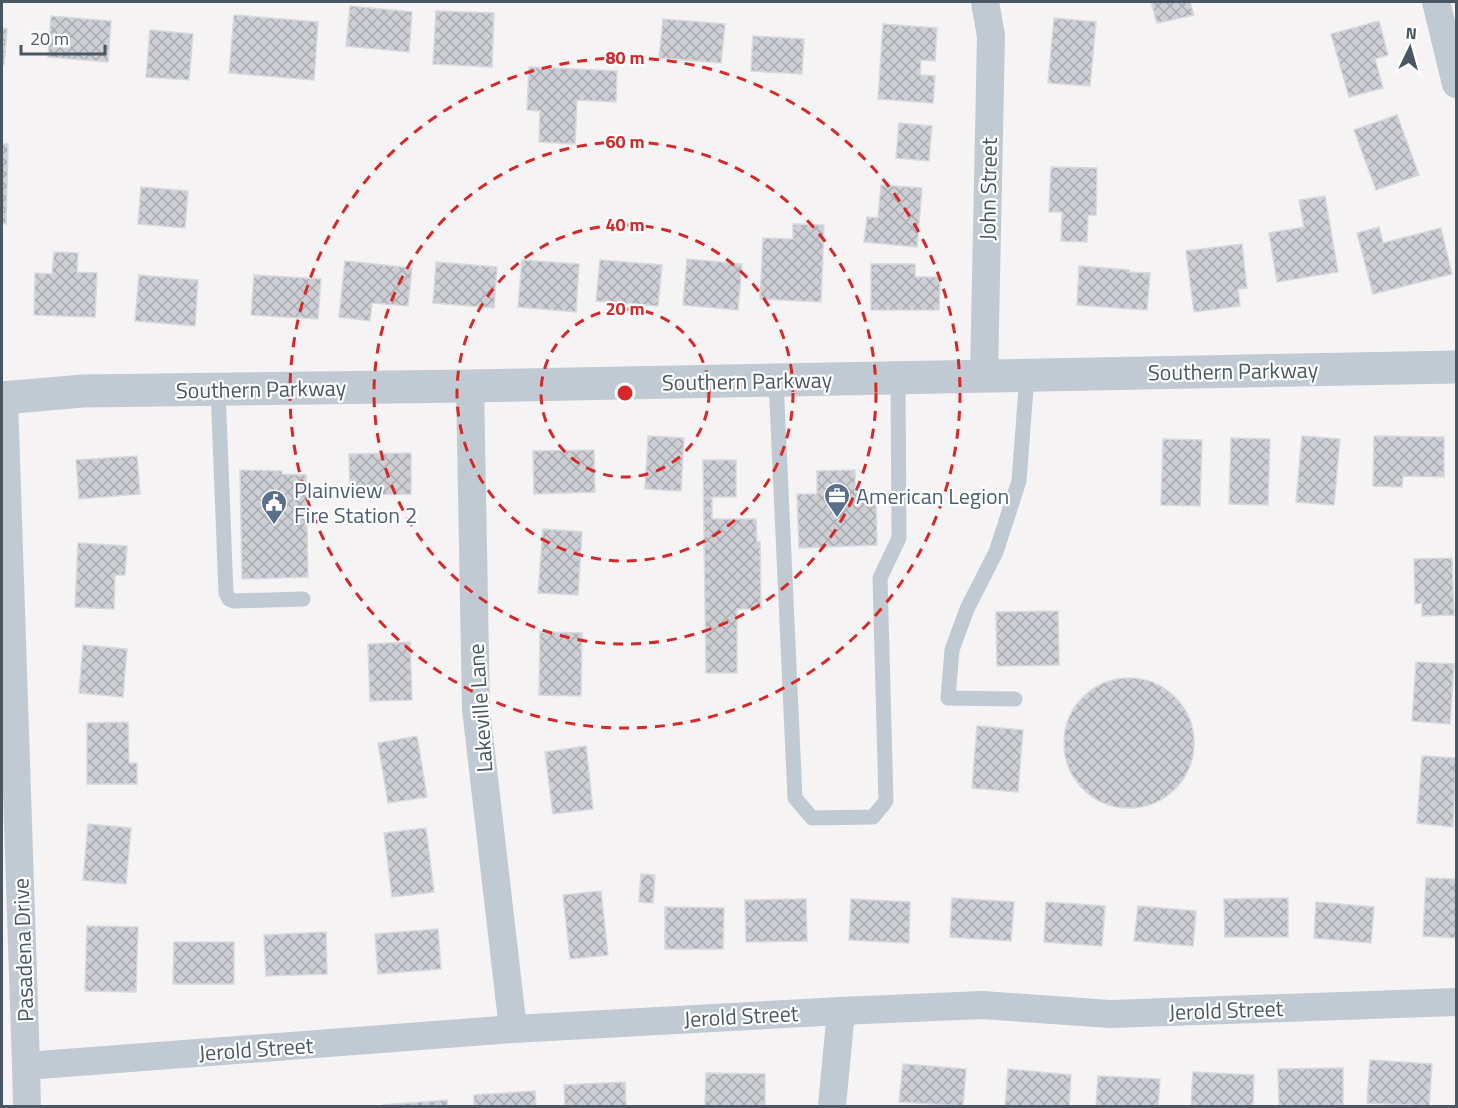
<svg xmlns="http://www.w3.org/2000/svg" width="1458" height="1108" font-family="'Titillium Web',sans-serif">
<style>
.building{fill:url(#building-cross-hatch);stroke:#d7d9de;stroke-width:1.5}
.lines{fill:none;stroke-linecap:round;stroke-linejoin:round}
.service{stroke:#c1cad2;stroke-width:15}
.minor{stroke:#c1cad2;stroke-width:28}
.tertiary{stroke:#c1cad2;stroke-width:33}
.ring{fill:none;stroke:#d62828;stroke-width:3;stroke-dasharray:10 8}
.labels{text-anchor:middle;stroke-width:4.5;stroke-linejoin:round;paint-order:stroke}
.street-label{font-size:22px;fill:#4a5661;stroke:#fff}
.service-label{font-size:22px;fill:#4e5e75;stroke:#fff;text-anchor:start}
.centre{fill:#d62828;stroke:#fff;stroke-width:3}
.ring-label{font-size:18px;text-anchor:middle;font-weight:bold;fill:#d62828;stroke:#fff;stroke-width:4.5;stroke-linejoin:round;paint-order:stroke}
</style>
<defs>
<pattern id="building-cross-hatch" width="8" height="8" patternUnits="userSpaceOnUse" patternTransform="scale(1.5)"><rect width="8" height="8" fill="#cdcfd5"/><path d="M0 0l8 8M0 8l8-8" fill="none" stroke="#a8abb0"/></pattern>
</defs>
<rect width="100%" height="100%" fill="#f5f3f3"/>
<g class="building">
<path d="M1151,2H1190L1194,15L1157,23Z"/>
<path d="M350,6L412,12L409,52L346,46Z"/>
<path d="M436,11L494,13L492,67L433,64Z"/>
<path d="M234,15L318,22L314,80L229,73Z"/>
<path d="M51,16L111,21L108,62L48,57Z"/>
<path d="M1054,18L1096,22L1090,86L1048,83Z"/>
<path d="M663,19L725,24L721,63L659,58Z"/>
<path d="M1379,21L1388,55L1375,59L1383,88L1349,97L1331,34Z"/>
<path d="M883,24L937,28L935,61L921,60L920,75L935,76L933,103L878,99Z"/>
<path d="M2,28L7,29L4,65H2Z"/>
<path d="M150,30L193,34L189,80L146,77Z"/>
<path d="M753,36L804,39L802,74L751,71Z"/>
<path d="M529,67L617,71L616,102L577,100L575,144L539,142L540,111L527,110Z"/>
<path d="M1397,115L1419,175L1376,190L1354,130Z"/>
<path d="M899,123L932,126L929,161L896,158Z"/>
<path d="M2,144H8L6,224L2,223Z"/>
<path d="M1051,167L1097,168L1096,215H1088L1087,242L1061,241L1062,212H1049Z"/>
<path d="M881,185L922,188L917,247L864,242L867,217L878,218Z"/>
<path d="M141,187L188,191L185,228L138,224Z"/>
<path d="M1325,196L1338,272L1277,282L1269,233L1304,227L1299,200Z"/>
<path d="M793,224L824,225L821,302L760,299L763,238L793,239Z"/>
<path d="M1379,227L1383,243L1441,228L1452,274L1373,294L1357,233Z"/>
<path d="M1242,244L1247,288L1238,289L1240,306L1194,312L1186,251Z"/>
<path d="M54,252L78,253L77,272L97,273L95,317L34,315L35,273L52,274Z"/>
<path d="M687,259L742,264L738,310L683,305Z"/>
<path d="M522,260L579,264L576,312L518,307Z"/>
<path d="M600,260L662,265L658,306L596,301Z"/>
<path d="M345,261L412,268L408,306L372,303L370,321L339,317Z"/>
<path d="M436,262L497,267L494,308L433,303Z"/>
<path d="M871,264H915V277H940L939,310H871Z"/>
<path d="M1079,266L1129,270V272L1150,273L1147,310L1077,305Z"/>
<path d="M139,275L198,280L195,326L135,321Z"/>
<path d="M254,275L321,279L318,319L251,315Z"/>
<path d="M648,436L684,438L681,491L645,489Z"/>
<path d="M1302,436L1340,439L1334,505L1296,502Z"/>
<path d="M1374,436L1444,437V477L1403,476L1402,487L1373,486Z"/>
<path d="M1231,438L1270,439L1268,505L1229,504Z"/>
<path d="M1163,439L1202,440L1200,506L1161,505Z"/>
<path d="M594,450L595,492L534,494L533,451Z"/>
<path d="M411,453V494L350,495L349,454Z"/>
<path d="M137,456L140,494L79,499L76,460Z"/>
<path d="M703,460H736V497H712V519H756L757,542H760L761,609H737V673H706Z"/>
<path d="M240,470L282,471V474L306,475L308,577L242,579Z"/>
<path d="M855,470V492H876L877,545L799,548L797,494H817V471Z"/>
<path d="M543,529L582,532L578,595L538,593Z"/>
<path d="M78,543L127,546L125,575H115L114,609L75,607Z"/>
<path d="M1452,558L1454,615L1422,616V603L1415,604L1414,559Z"/>
<path d="M1058,611L1059,665L997,666L996,612Z"/>
<path d="M540,632L582,633L581,696L539,695Z"/>
<path d="M410,642L412,700L370,701L368,644Z"/>
<path d="M83,645L127,649L123,697L79,693Z"/>
<path d="M1416,662L1454,664L1450,724L1412,721Z"/>
<circle cx="1129" cy="743" r="65"/>
<path d="M128,722L129,763H137V784H87V723Z"/>
<path d="M977,726L1023,730L1018,792L972,788Z"/>
<path d="M417,736L427,797L388,803L378,743Z"/>
<path d="M586,746L593,809L553,814L545,752Z"/>
<path d="M1422,756L1456,758L1453,827L1417,823Z"/>
<path d="M88,824L131,828L126,884L83,880Z"/>
<path d="M426,828L434,892L392,897L384,833Z"/>
<path d="M641,874L655,875L653,903L639,902Z"/>
<path d="M1426,878L1456,879V938L1423,936Z"/>
<path d="M601,891L608,955L570,959L563,895Z"/>
<path d="M952,898L1014,902L1011,941L950,937Z"/>
<path d="M1288,898V937H1225L1224,899Z"/>
<path d="M806,899L807,941L746,942L745,900Z"/>
<path d="M851,899L910,902L909,943L849,940Z"/>
<path d="M1046,902L1105,906L1102,946L1044,942Z"/>
<path d="M1316,902L1374,907L1371,943L1314,938Z"/>
<path d="M1138,906L1196,911L1193,946L1134,941Z"/>
<path d="M665,907L724,908L723,949H665Z"/>
<path d="M87,926L138,927L136,992L85,991Z"/>
<path d="M438,929L441,969L378,974L375,934Z"/>
<path d="M326,932L327,974L266,976L264,935Z"/>
<path d="M174,942H234V984H173Z"/>
<path d="M1370,1060L1432,1064L1429,1106L1367,1103Z"/>
<path d="M903,1064L966,1069L963,1106L899,1102Z"/>
<path d="M1343,1068V1106H1279L1278,1069Z"/>
<path d="M1008,1069L1071,1075L1069,1106H1005Z"/>
<path d="M1193,1072L1254,1075L1253,1106H1191Z"/>
<path d="M706,1073L765,1074V1106H705Z"/>
<path d="M1098,1076L1160,1079L1158,1106H1096Z"/>
<path d="M625,1082L626,1106H565L564,1085Z"/>
<path d="M535,1091L536,1106H474V1095Z"/>
<path d="M447,1100L448,1106H383V1105Z"/>
</g>
<g class="lines">
<g class="service">
<path d="M776,380L795,798L812,818L873,817L886,801L880,578L899,538L898,378"/>
<path d="M218,389L226,593L229,599L234,601L303,599"/>
<path d="M1015,699L948,698L952,650L967,609L996,552L1019,481L1027,375"/>
</g>
<g class="minor">
<path d="M1436,2L1456,84"/>
<path d="M984,376L991,36L985,2"/>
<path d="M470,386L476,709L513,1029"/>
<path d="M4,398L26,1066L27,1106"/>
<path d="M26,1066L513,1029L841,1011L982,1005L1110,1014L1456,1002"/>
<path d="M832,1106L841,1011"/>
</g>
<path class="tertiary" d="M2,398L83,391L470,386L1456,367"/>
</g>
<g class="ring">
<circle cx="625" cy="393" r="84"/>
<circle cx="625" cy="393" r="168"/>
<circle cx="625" cy="393" r="251"/>
<circle cx="625" cy="393" r="335"/>
</g>
<defs>
<symbol id="office-pin" viewBox="-11 -11 22 30"><path d="M0 17L-7.5 6A9.5 9.5 0 1 1 7.5 6Z" fill="#5c6f8a" stroke="#fff"/><path d="M-6-3h4V-5.5h4V-3h4V5H-6ZM-1-4.5V-3h2v-1.5ZM-6 0V1H6V0Z" fill="#fff"/></symbol>
<symbol id="civic-pin" viewBox="-11 -11 22 30"><path d="M0 17L-7.5 6A9.5 9.5 0 1 1 7.5 6Z" fill="#5c6f8a" stroke="#fff"/><path d="M-.6-6.5H3V-4.5H.6V-3L4-1V1h2V6H-6V1h2V-1L-.6-3ZM-1.2 2.5V6h2.4V2.5Z" fill="#fff"/></symbol>
</defs>
<g fill-rule="evenodd">
<use href="#office-pin" x="822" y="481" width="30" height="40"/>
<use href="#civic-pin" x="259" y="488" width="30" height="40"/>
</g>
<g class="labels">
<g class="street-label">
<text transform="translate(988 189) rotate(-89)" y="8">John Street</text>
<text transform="translate(1233 371) rotate(-1)" y="8">Southern Parkway</text>
<text transform="translate(747 381) rotate(-1)" y="8">Southern Parkway</text>
<text transform="translate(261 389) rotate(-1)" y="8">Southern Parkway</text>
<text transform="translate(480 708) rotate(-94)" y="8">Lakeville Lane</text>
<text transform="translate(23 950) rotate(-92)" y="8">Pasadena Drive</text>
<text transform="translate(1226 1010) rotate(-2)" y="8">Jerold Street</text>
<text transform="translate(741 1016) rotate(-3)" y="8">Jerold Street</text>
<text transform="translate(256 1049) rotate(-4)" y="8">Jerold Street</text>
</g>
<g class="service-label">
<text x="294" y="498">Plainview<tspan x="294" dy="25">Fire Station 2</tspan></text>
<text x="856" y="504">American Legion</text>
</g>
</g>
<circle cx="625" cy="393" r="9" class="centre"/>
<g class="ring-label">
<text x="625" y="64">80 m</text>
<text x="625" y="148">60 m</text>
<text x="625" y="231">40 m</text>
<text x="625" y="315">20 m</text>
</g>
<rect width="1458" height="1108" fill="none" stroke="#4a5661" stroke-width="6"/>
<g transform="translate(1410 48) rotate(5)" stroke="#ffffff" stroke-width="4.5" paint-order="stroke">
<path d="M0-4.5L10 22L0 15L-10 22Z" fill="#4a5661"/>
<text y="-9" font-size="16" font-weight="bold" text-anchor="middle" fill="#4a5661">N</text>
</g>
<path d="M21 45v9h84v-9" fill="none" stroke="#4a5661" stroke-width="3"/>
<text x="30" y="45" font-size="18" fill="#4a5661" stroke="#ffffff" stroke-width="4.5" paint-order="stroke">20 m</text>
</svg>
